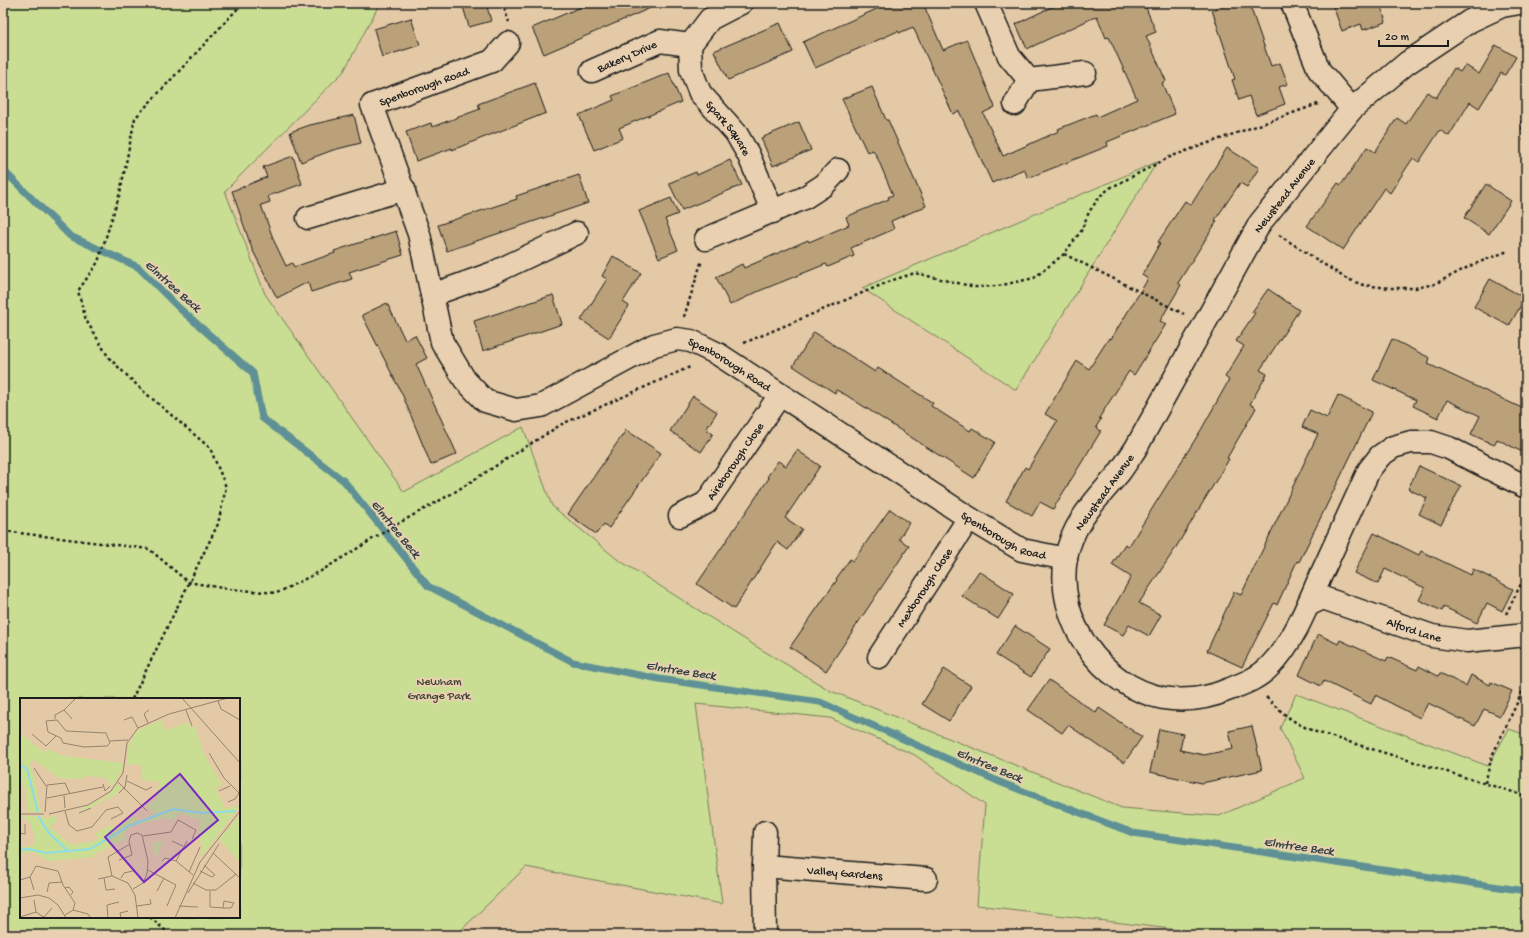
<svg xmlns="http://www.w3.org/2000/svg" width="1529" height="938" font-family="'Gochi Hand',sans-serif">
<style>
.green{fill:#c9de93;stroke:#727d58;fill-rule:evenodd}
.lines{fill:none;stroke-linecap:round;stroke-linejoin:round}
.stream{stroke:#5f9095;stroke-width:7}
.building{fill:#baa17a;stroke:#1c1c1c}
.minor-casing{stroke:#1c1c1c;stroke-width:25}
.path{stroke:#1c1c1c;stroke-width:2.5;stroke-dasharray:3 3;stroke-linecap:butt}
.minor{stroke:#e8d0b0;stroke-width:22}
.labels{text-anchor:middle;stroke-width:4;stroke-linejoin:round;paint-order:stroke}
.street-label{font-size:12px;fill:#1c1c1c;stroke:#e8d0b0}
.park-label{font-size:12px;fill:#3f4334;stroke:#e8d0b0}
.water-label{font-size:13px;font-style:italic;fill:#324344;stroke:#e8d0b0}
.inset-river{fill:none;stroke:#8cdde6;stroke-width:2}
.inset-road{fill:none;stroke:#93846e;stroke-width:1}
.view{fill:#7b2cbf;fill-opacity:0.15;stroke:#7b2cbf;stroke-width:2}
.inset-edge{fill:none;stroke:#1c1c1c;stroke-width:2}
</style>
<rect width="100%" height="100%" fill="#e3c9a5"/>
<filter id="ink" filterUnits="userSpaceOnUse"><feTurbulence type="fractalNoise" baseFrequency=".025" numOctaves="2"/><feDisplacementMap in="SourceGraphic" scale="8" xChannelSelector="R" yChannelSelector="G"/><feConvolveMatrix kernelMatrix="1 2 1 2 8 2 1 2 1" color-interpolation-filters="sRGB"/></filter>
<g filter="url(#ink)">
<g class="green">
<path d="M3,3H380L344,71L225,191L265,294L404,492L523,427L552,506L617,559L757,647L831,691L1122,808L1219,816L1305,778L1280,728L1296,694L1488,766L1509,729L1526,735V935H1219L977,905L985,805L915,755L830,718L696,704L722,904L526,867L456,935H3ZM21,699H239V917H21Z"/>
<path d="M1157,162L1016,390L862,288Z"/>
</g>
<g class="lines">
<path class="stream" d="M3,170L70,236L138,267L179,308L253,373L262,418L344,481L428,586L573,662L659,679L820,702L1002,783L1133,833L1526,891"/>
</g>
<g class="building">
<path d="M462,3H486L491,21L469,27Z"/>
<path d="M590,3H662L544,54L532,28Z"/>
<path d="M890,3H923L943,50L967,40L995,107L983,113L1003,156L1059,131L1058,129L1096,114L1097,117L1137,99L1109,37L1106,38L1097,16L1027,49L1016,24L1060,3H1144L1156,32L1146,36L1166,81L1162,83L1175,114L1107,142L1108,146L1028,178L1024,169L992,183L959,111L953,114L913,27L899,33L898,31L815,68L803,42Z"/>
<path d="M1232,3H1249L1271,66L1280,63L1288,84L1279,87L1285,104L1256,115L1249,96L1239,100L1232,80L1235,79L1212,10Z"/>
<path d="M1332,3H1380L1386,22L1363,30L1361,24L1342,31Z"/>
<path d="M411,18L420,45L382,57L374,29Z"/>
<path d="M780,23L793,52L728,80L714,51Z"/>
<path d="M1496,45L1516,57L1505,75L1501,73L1479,108L1470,102L1449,136L1440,130L1419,162L1413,158L1390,193L1384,188L1343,250L1307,226L1338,183L1341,185L1367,147L1375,152L1397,118L1406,124L1427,92L1436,98L1454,68L1460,72L1465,65L1479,74Z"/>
<path d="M669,73L681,102L619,128L623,138L594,150L579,115L614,100L612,96Z"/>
<path d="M535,83L546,113L452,150V148L416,161L406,132L431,123L432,127L480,109L478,104Z"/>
<path d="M872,87L886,120H888L926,206L891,221L894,229L851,248L854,256L828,267L826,264L759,291L730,305L716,277L742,264L744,268L808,240L809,242L849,225L846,217L889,199L888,197L893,195L878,159L873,150L867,152L842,99Z"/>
<path d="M354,115L361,143L333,150L301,162L290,132L310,125Z"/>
<path d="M799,122L811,150L773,166L761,138Z"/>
<path d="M1227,148L1259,168L1247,187L1240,183L1215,220L1217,221L1178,283L1181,285L1160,321L1166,324L1134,375L1129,371L1099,418L1101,419L1096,427L1101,431L1053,509L1040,502L1032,516L1006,501L1025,467L1028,469L1057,421L1045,414L1077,361L1089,369L1109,338L1111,339L1148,279L1142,275L1160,243L1158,242L1185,201L1191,205Z"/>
<path d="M293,156L302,184L268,196L270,202L261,205L274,241L286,266L292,263L294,267L335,253L334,251L396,231L403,255L349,272L352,279L311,292L308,282L277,298L252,249L232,191L267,177L263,167Z"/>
<path d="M730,160L742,185L682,210L669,183L696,172L697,175Z"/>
<path d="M579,175L588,203L447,251L438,225L517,199L516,196Z"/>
<path d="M1486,184L1511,201L1489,234L1464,218Z"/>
<path d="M671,198L678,214L665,219L678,250L659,258L639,211Z"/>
<path d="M613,256L641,273L623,302L629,306L609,338L581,320L607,279L602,276Z"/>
<path d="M1490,279L1525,298L1509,326L1474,307Z"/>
<path d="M1268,289L1299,310L1260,370L1267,374L1250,404L1256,408L1227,458L1229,459L1175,549L1139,603L1161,615L1149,636L1129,625L1123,635L1104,625L1131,577L1112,565L1125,544L1129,546L1201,430L1229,380L1225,377L1244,346L1236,341L1255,313L1252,312Z"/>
<path d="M553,295L562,324L483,351L474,321Z"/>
<path d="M387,303L405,340L415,335L427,358L416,364L457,454L431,465L403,396L362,315Z"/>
<path d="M814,332L875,372L878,368L933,403L931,406L970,431L972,428L995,442L974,478L846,395L836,390L835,393L793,366Z"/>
<path d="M1392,339L1430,358L1428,364L1526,410V454L1497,439L1494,445L1471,434L1480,416L1447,400L1438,418L1413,406L1416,400L1373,380Z"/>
<path d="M1338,395L1372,412L1299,562L1297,561L1277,605L1274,603L1242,667L1207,651L1234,592L1241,595L1318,434L1302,427L1310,410L1327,418Z"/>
<path d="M693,396L717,412L706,429L713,434L701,452L670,431Z"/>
<path d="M626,430L661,453L609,528L604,524L596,534L568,514Z"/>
<path d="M797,450L820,466L785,518L802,529L788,550L777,542L734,609L697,584L769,478L767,477L778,461L786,466Z"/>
<path d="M1419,466L1461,486L1441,525L1419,514L1427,498L1408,489Z"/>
<path d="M890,509L909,523L899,539L909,546L826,671L790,647L837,580L836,579L850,559L853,561Z"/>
<path d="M1374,533L1419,555L1421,551L1471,575L1473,569L1513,589L1502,611L1487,603L1477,623L1444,607L1442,611L1419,600L1425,588L1385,569L1378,584L1354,573Z"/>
<path d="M979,571L1014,594L998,619L962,596Z"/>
<path d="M1015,626L1050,649L1031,677L996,655Z"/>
<path d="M1318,634L1338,644L1340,640L1386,661L1388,657L1417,670L1419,666L1438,676L1440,673L1466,686L1471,675L1490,685L1491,682L1512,691L1500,716L1484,709L1475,726L1428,703L1420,718L1375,695L1371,704L1324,681L1321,686L1299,675Z"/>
<path d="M944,669L971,686L949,721L922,704Z"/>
<path d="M1049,680L1096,713L1099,708L1142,737L1124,763L1068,725L1062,733L1028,710Z"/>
<path d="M1252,726L1262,770L1202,783L1150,772L1159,729L1183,734L1180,750L1204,755L1233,749L1229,731Z"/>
</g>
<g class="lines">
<defs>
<g id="minor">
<path d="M986,3L1009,56L1029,80L1085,73"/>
<path d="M1292,3L1319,70L1352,109"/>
<path d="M1520,3L1502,6L1470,21L1407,63L1352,109L1260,223L1136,448C1130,457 1125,465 1119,473C1097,499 1072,523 1066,558C1055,620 1101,686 1163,698C1186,702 1209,698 1230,689C1245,683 1259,678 1270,666C1294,642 1307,606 1321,575C1337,540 1353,505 1369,470L1380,456L1393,447L1411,442H1431L1449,448L1526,487"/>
<path id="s1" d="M508,43L492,61L372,105L419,234L442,342L465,380L485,401L516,410L541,406L654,345L677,339L691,341L718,354L969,518L1022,550L1066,559"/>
<path id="s2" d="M690,45L691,70L700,93L736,133L748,154L773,212"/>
<path id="s3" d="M592,71L660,41L690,45L710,19L741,3"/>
<path d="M1015,104L1029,80"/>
<path d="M308,218L404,189"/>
<path d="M706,239L804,198L824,185L838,170"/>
<path d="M432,295L493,273L577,233"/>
<path id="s4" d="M680,516L706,503L780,395"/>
<path id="s5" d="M1308,605L1323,598L1432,636L1467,641L1526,635"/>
<path id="s6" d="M879,657L969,518"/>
<path id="s7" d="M764,866L926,879"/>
<path d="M765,935L764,866L765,832"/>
</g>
</defs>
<use href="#minor" class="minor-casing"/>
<g class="path">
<path d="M502,3L509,22"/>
<path d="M1526,110L1521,119L1526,152"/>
<path d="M1279,235L1345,278L1363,285L1389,288H1415L1435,284L1472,265L1508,251"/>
<path d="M1064,254L1184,314"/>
<path d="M684,317L702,260"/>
<path d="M744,343L893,280L915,273L975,287L998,286L1034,278L1064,254L1081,231L1089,212L1100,196L1110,188L1172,156L1318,104"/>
<path d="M3,531L149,549L188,582L228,589L277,593L321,571L392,527L453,493L562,424L690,367"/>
<path d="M1506,614L1526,574"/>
<path d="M1266,697C1283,714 1293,723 1316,732L1526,796"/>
<path d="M132,699L218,524L226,487L210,448L142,390L109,358L86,320L78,291L98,262L120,193L135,118L243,3"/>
<path d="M1485,783L1492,756L1526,684"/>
<path d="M150,917L170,935"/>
</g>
<use href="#minor" class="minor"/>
</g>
</g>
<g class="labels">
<g class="street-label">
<text dy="4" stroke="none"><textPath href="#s3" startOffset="38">Bakery Drive</textPath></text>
<text transform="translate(424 86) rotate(-20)" y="4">Spenborough Road</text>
<text dy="4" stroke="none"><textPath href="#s2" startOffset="95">Spark Square</textPath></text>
<text transform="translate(1284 195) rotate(-52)" y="4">Newstead Avenue</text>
<text dy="4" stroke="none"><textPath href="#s1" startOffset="742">Spenborough Road</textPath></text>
<text dy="4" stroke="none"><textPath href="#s4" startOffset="80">Aireborough Close</textPath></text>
<text transform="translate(1104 492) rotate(-54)" y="4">Newstead Avenue</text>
<text dy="4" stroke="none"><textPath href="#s1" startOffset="1066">Spenborough Road</textPath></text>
<text dy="4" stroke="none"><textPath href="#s6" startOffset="83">Mexborough Close</textPath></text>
<text dy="4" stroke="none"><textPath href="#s5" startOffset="113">Alford Lane</textPath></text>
<text dy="4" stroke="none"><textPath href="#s7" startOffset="81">Valley Gardens</textPath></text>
</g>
<g class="park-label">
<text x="439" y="685">Newham<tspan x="439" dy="14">Grange Park</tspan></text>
</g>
<g class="water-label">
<text transform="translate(174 285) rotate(42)" y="5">Elmtree Beck</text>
<text transform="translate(397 528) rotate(51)" y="5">Elmtree Beck</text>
<text transform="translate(681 669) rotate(9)" y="5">Elmtree Beck</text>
<text transform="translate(990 764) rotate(23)" y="5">Elmtree Beck</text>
<text transform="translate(1299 845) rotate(8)" y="5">Elmtree Beck</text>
</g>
</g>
<g transform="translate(20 698)">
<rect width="220" height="220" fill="#e3c9a5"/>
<path d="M141,22L146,32L169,24L171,30L175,28L185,58L202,86L196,90L205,110L220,108L182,159L179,122L159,115L155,122L145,120L111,128L103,137L107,141L74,156L75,159L28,163L13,154L0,156V149L13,148L15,142L10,124L0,117L28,120L35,117L37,123L30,129L49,145L55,147L78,142L76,135L88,128L96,129L114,118L118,123L135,116L126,107L137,101L139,84L122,82V67L107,66L108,49L116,33ZM0,35L24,54L28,51L44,58L104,65L100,76L91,89L87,80L68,78L59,81L39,80L12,61L10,69L15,81L21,114H7L6,94L0,81ZM97,87L103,88L96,97L63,113L62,110L85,100ZM220,117V165L199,141ZM144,143L135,161L133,144Z" fill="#c9de93"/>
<path class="inset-river" d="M0,67L7,71L18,114M18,118L29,135L47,152M0,152L9,151L26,155L70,151L109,128L153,111L181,115L216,113"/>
<path class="inset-road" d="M162,0L220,65M198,3L201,11L220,22M44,12L56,0M166,12L172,28M35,21V17L44,12L52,21M104,22L112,19L118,30M128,25L124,16L129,12M12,36L26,48L36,38M41,40L43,45L64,49L87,48L90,45L86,35L46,33M41,40L28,34L26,23L37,22L46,33M90,43L108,42M189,55L204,80L220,96M14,70L26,88M107,83L126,92L132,89M98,84L127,113M83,86L85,93L90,88M199,93L210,88M99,95L105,89L107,77M44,97L45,110M27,100L83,89M208,104L215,101L219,95M45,113L49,127L57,133L72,129L86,112L98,109L103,115L91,121M25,114L27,87L45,85L50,96M59,115L71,110M0,116H24M29,116L68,107L91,93L103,75L107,45L118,30L149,16L208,0M0,135L5,136V126M123,138L151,134L158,122L176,132L172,141M152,143L163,148M167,143L156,163L173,177M193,155L220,180M99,162L112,157L109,143L111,137L117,135L122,137L128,163L127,176L123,185L113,191M142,163L145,160L156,163M128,172L156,187L147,208M180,173L192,179L195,177L184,167M169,174L180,149M92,178L88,159L110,146M10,179L14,192M84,180L86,192L95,191M101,180L104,175L113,173M78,181L92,178L108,185L115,197L118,220M0,182L10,179L16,168L38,173L43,187L55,205L53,212L45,217M173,185L186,192H196L216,176M45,190L49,189L53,194L51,197M137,193L144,180M190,193V209H191L203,210H211L214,205L204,203L203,210M27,194L29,185L42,184M168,195L199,146M0,200L18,197L29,200L38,207L46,220M14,202L16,214M117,208L131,206L130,201M159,208L178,209M53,212L68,216L71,220M0,219L16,214L25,220M24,219L32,210M88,220L87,207L99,204M101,220L100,215L108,213M155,220L180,164L220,113"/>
<path class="view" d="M160,76L198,122L124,184L85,139Z"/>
<rect width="220" height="220" class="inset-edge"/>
</g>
<rect width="1529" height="938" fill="none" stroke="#e8d0b0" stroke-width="16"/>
<rect x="8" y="8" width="1513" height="922" fill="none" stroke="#1c1c1c" stroke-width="1.5" filter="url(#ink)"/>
<path d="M1379 40v6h69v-6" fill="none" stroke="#1c1c1c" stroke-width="2"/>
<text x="1385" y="40" font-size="12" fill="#1c1c1c" stroke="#e8d0b0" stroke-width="3" paint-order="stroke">20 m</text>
</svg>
